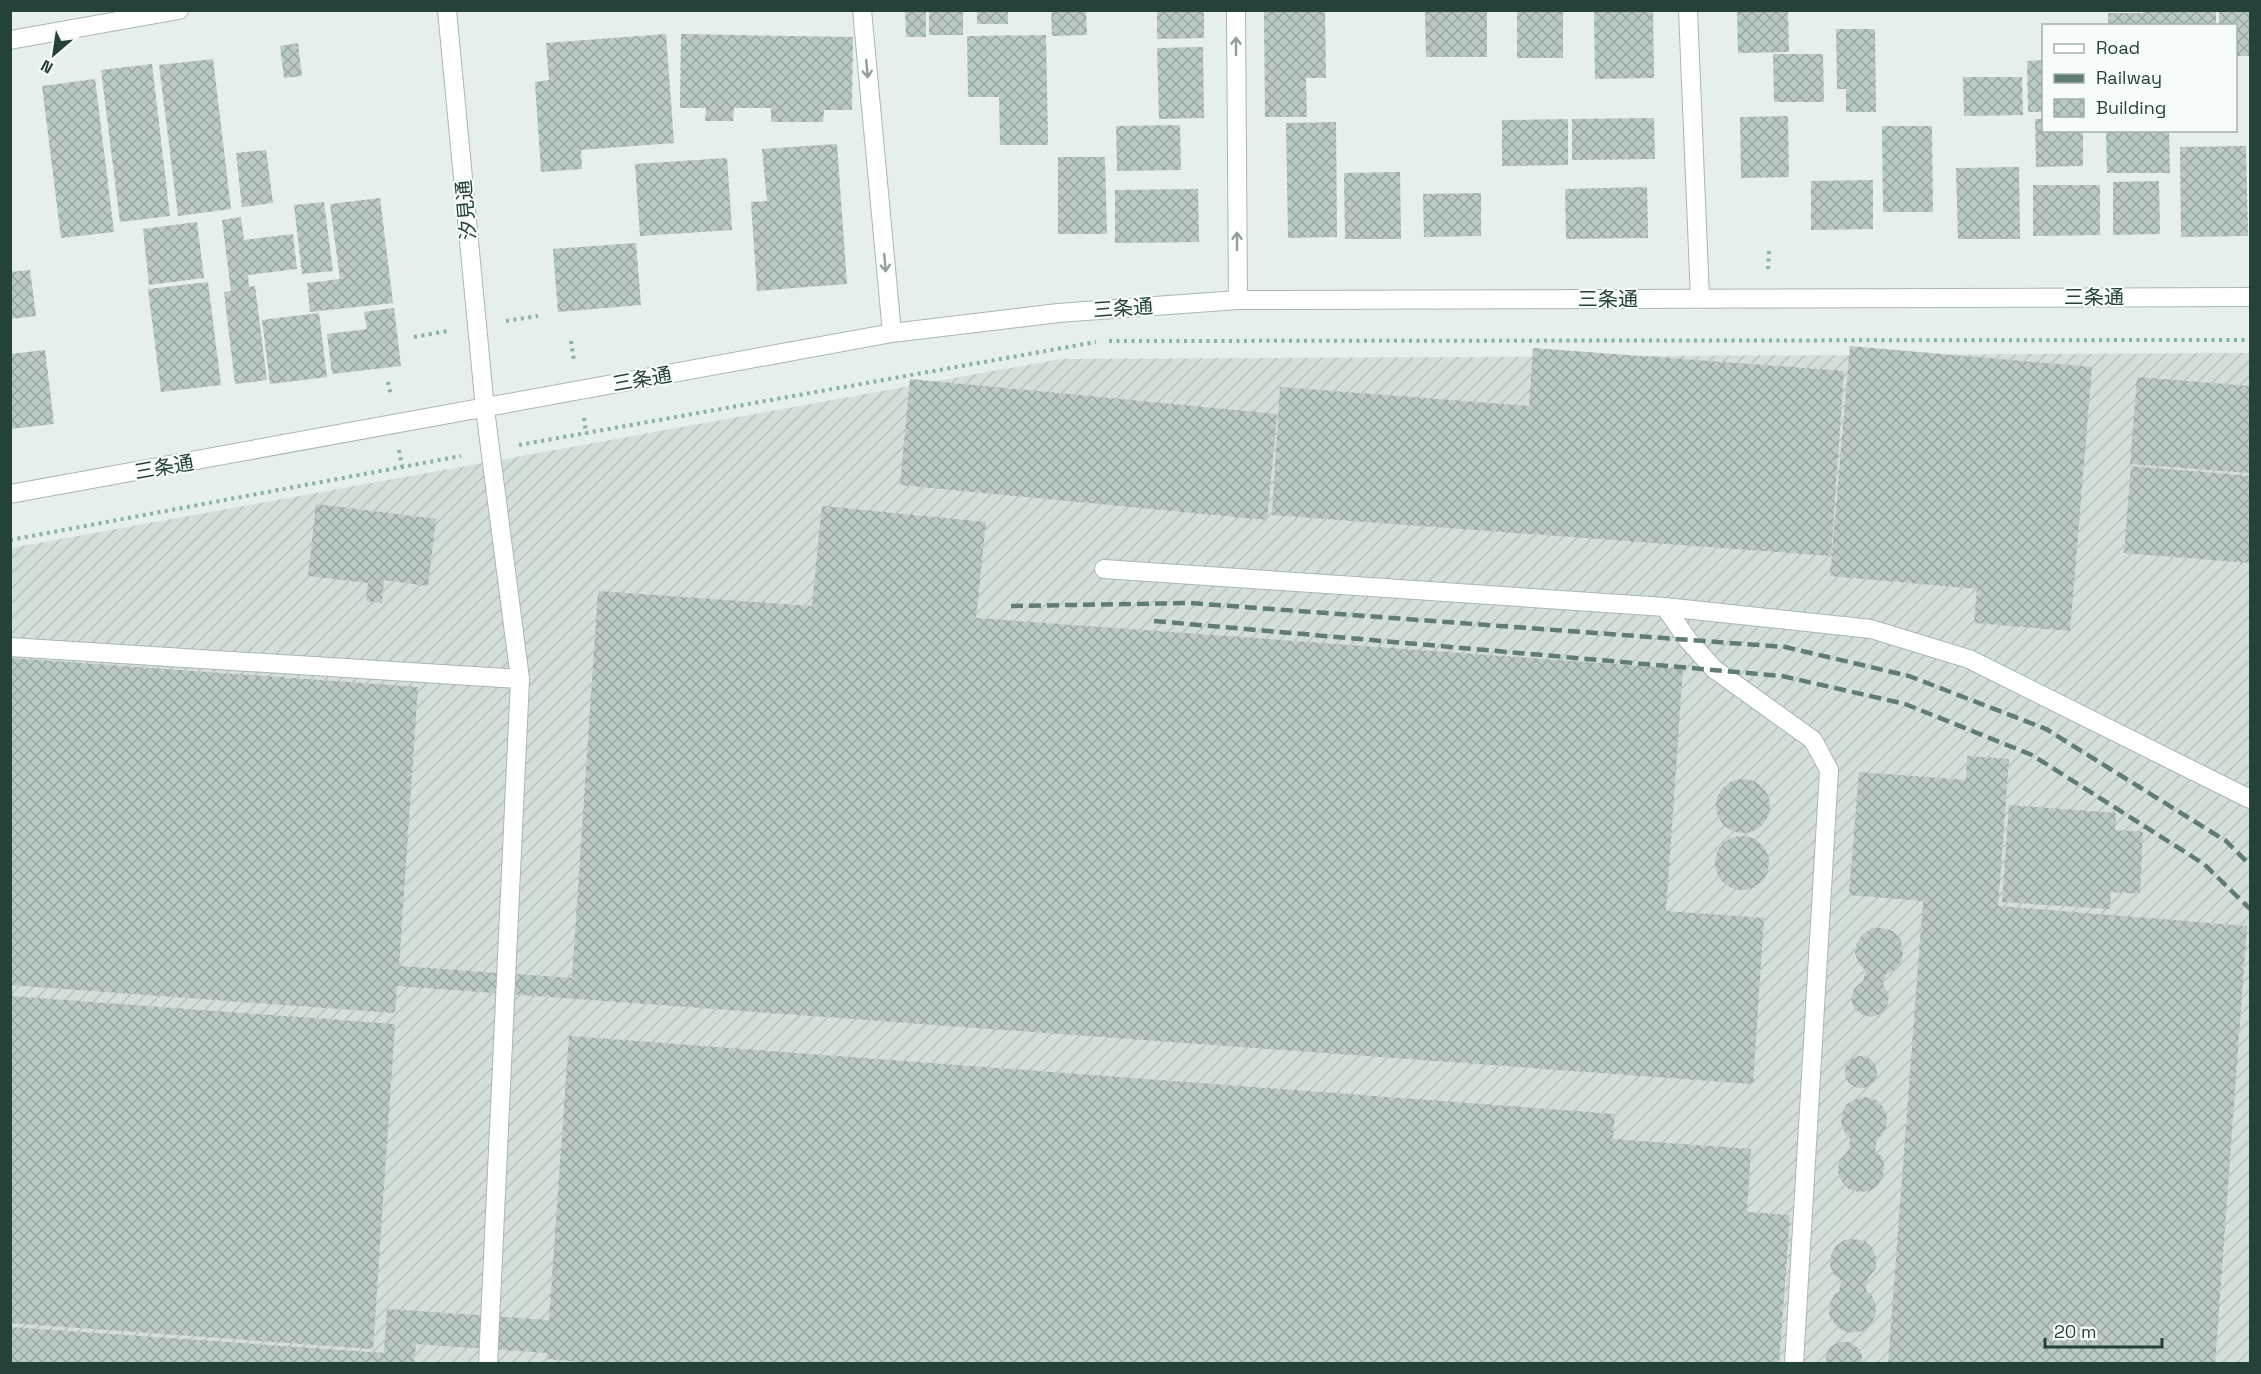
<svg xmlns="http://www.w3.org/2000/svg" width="2261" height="1374" font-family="'Space Grotesk','Noto Sans JP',sans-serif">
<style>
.industrial{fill:url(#industrial-furrows)}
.building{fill:url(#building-cross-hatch)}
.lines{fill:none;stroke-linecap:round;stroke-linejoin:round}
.service-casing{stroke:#a8b8b2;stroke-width:20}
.minor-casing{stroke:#a8b8b2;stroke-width:20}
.tertiary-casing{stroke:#a8b8b2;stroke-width:20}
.path{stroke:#86b3a5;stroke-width:4;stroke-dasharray:3 4.5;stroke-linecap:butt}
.service{stroke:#fff;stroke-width:18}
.minor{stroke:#fff;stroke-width:18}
.tertiary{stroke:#fff;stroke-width:18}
.rail{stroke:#5f7d75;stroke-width:4.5;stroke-dasharray:12 6;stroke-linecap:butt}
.oneway{stroke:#92a09c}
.labels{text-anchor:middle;stroke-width:4.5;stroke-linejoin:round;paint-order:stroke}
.street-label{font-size:20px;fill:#24423a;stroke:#f7fbf9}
</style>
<defs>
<pattern id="industrial-furrows" width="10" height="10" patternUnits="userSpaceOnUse" patternTransform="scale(1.5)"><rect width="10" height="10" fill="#d4dfda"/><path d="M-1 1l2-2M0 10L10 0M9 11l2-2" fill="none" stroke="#b6c1bc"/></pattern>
<pattern id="building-cross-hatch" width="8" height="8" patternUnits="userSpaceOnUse" patternTransform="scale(1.5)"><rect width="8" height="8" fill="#bbcac4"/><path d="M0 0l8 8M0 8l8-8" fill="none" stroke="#98a6a0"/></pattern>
</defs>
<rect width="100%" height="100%" fill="#e6efeb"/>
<path class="industrial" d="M2250,353V1363L11,1364V548L1060,359Z"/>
<g class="building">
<path d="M905,10H926V37H906Z"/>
<rect x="929" y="10" width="34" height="25"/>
<rect x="977" y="10" width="31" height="14"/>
<path d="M1051,10H1086L1087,35L1052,36Z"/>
<path d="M1157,10H1204V38L1157,39Z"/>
<path d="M1264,10H1325L1326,78H1306L1307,117H1265Z"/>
<path d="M1425,10H1487V57H1426Z"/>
<rect x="1517" y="10" width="46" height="48"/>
<path d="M1594,10H1653L1654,78L1595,79Z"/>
<path d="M1737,10H1788L1789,52L1738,53Z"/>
<path d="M2143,10H2216V26H2108V13H2143Z"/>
<path d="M2219,10H2250V56H2236V26H2219Z"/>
<path d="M1836,29H1875L1876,112H1846V89H1837Z"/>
<path d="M666,34L674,143L581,150L582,169L541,172L535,82L549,80L546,43Z"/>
<path d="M681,34L853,37L852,110H824L823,122H771V108H734L733,121H705L706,108H680Z"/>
<path d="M1046,35L1048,145H1000L999,97H968L967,36Z"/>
<path d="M298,43L302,76L284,78L280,46Z"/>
<path d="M1203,47L1204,118L1159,119L1157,48Z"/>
<path d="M1773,54H1823L1824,102H1774Z"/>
<path d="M213,59L231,209L178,216L159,65Z"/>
<path d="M2044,60V112H2028L2027,61Z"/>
<path d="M152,64L170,216L120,222L101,70Z"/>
<path d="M1963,77H2022L2023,115L1964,116Z"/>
<path d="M95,79L114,232L61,238L42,86Z"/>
<path d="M1788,116L1789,177L1741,178L1740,117Z"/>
<path d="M1654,118L1655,159L1572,160V119Z"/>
<path d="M1568,119V165L1502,166V120Z"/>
<path d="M2035,119H2044V130H2083V166L2036,167Z"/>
<path d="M1336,122L1337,237L1288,238L1286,123Z"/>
<path d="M1180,125L1181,170L1117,171L1116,126Z"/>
<path d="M1882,126H1932L1933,212H1883Z"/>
<path d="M2106,130H2169L2170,173H2107Z"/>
<path d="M837,144L847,284L757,291L751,202L767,201L762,149Z"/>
<path d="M2246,146L2248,236L2181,237L2180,147Z"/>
<path d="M266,150L273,203L242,207L236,153Z"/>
<path d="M1058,157H1105L1107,234H1058Z"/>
<path d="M727,158L732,230L640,236L635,164Z"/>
<path d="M2019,167L2020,239H1958L1956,168Z"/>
<path d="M1400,172L1401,239H1345L1344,173Z"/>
<path d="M1873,180V229L1811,230V181Z"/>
<path d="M2159,181L2160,234L2113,235V182Z"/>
<path d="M2033,185H2100V235L2033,236Z"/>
<path d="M1647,187L1648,238L1566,239L1565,189Z"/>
<path d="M1198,189L1199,242L1115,243V190Z"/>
<path d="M1481,193V236L1424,237L1423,194Z"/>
<path d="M380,198L393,303L310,312L307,283L340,279L330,204Z"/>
<path d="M324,202L333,271L302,274L294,205Z"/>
<path d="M241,217L244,240L293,234L297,269L248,275L249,287L255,286L267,380L235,384L224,292L231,291L222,220Z"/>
<path d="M197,222L204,278L149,285L143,229Z"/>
<path d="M636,243L641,305L558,312L553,249Z"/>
<path d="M30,270L36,316L10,319V272Z"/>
<path d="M208,282L221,385L161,392L148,289Z"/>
<path d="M394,308L401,366L332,374L327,334L367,329L364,312Z"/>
<path d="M319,313L327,377L270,384L262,320Z"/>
<path d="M1850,346L2092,367L2070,631L1974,623L1977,589L1830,576Z"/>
<path d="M1533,348L1844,371L1831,556L1272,515L1280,387L1529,406Z"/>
<path d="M45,350L54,424L10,429V354Z"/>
<path d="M2137,377L2250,386V473L2130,464Z"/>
<path d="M910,379L1277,414L1267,520L900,485Z"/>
<path d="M2131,466L2250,476V563L2124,553Z"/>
<path d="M316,504L436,519L428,586L384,580L382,603L366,601L368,583L308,576Z"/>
<path d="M822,506L986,522L976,618L1683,669L1666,911L1764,918L1753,1084L397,986L395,1013L10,985V658L418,687L399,966L572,978L598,591L812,606Z"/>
<path d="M1967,756L2009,759L1998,906L2247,926L2215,1364H1888L1923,901L1849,895L1859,772L1966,780Z"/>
<circle cx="1743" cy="806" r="27"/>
<path d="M2009,805L2116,813L2115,830L2143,832L2140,894L2111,892L2110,909L2002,902Z"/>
<circle cx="1742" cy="863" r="27"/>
<path d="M1872,928H1882L1893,931L1900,939L1903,949L1902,960L1896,969L1886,974L1883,984L1889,997L1887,1006L1880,1014L1871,1017L1861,1014L1854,1008L1851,998L1854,989L1863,981L1866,971L1859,964L1855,953L1857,943L1863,934Z"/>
<path d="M10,996L395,1024L373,1349L10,1323Z"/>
<path d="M569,1036L1615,1114L1613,1139L1751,1149L1747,1212L1790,1215L1779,1364H604L546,1359L547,1353L416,1344L414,1364H10V1327L384,1353L387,1309L549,1320Z"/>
<circle cx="1861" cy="1072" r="16"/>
<path d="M1866,1097L1876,1100L1883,1107L1887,1117L1886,1127L1881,1136L1877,1139L1875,1151L1881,1156L1884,1165L1883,1176L1878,1185L1870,1191L1859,1192L1849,1189L1842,1182L1838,1172L1839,1162L1849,1149L1850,1139L1845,1133L1841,1124L1842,1113L1847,1104L1856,1099Z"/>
<path d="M1854,1239L1865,1241L1872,1248L1876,1257V1268L1867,1280L1866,1291L1872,1296L1876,1306L1875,1316L1870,1326L1862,1331L1851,1333L1841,1330L1834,1323L1829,1314L1830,1303L1835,1294L1839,1292L1841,1280L1834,1275L1830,1265L1831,1255L1836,1246L1844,1240Z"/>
<path d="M1839,1342H1849L1857,1347L1862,1355V1364H1826V1356L1830,1347Z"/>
</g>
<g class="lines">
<defs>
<g id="service">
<path d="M485,409L520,679L488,1364"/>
<path d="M1104,569L1665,607L1871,629L1969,659L2250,799"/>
<path d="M1665,607L1688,640L1714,669L1813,740L1829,770L1794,1364"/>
<path d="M10,647L520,679"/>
</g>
<g id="minor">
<path d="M862,10L892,333"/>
<path d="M1236,10L1238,300"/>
<path d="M1688,10L1700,298"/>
<path d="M10,40L179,10"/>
</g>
<g id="tertiary">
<path d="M447,10L485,409"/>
<path d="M10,494L892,333L1058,313L1238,300L2250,297"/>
</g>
</defs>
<use href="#service" class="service-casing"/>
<use href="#minor" class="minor-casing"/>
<use href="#tertiary" class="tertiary-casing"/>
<g class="path">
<path d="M1768,269L1769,251"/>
<path d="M506,321L538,316"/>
<path d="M414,337L448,331"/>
<path d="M571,341L574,361"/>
<path d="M1109,341L2250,340"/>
<path d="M388,382L391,396"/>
<path d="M584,418L586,434"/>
<path d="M519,445L1096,342"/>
<path d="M399,450L402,467"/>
<path d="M10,540L461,456"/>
</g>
<use href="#service" class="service"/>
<use href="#minor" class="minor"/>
<use href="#tertiary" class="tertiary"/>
<g class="rail">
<path d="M1011,606L1190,603L1785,647L1909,676L2046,729L2226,841L2250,865"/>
<path d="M1154,621L1782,676L1905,704L2032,755L2204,864L2250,909"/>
</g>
</g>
<defs><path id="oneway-shaft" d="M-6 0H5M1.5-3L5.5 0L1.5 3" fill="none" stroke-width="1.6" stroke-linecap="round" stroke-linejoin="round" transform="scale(1.5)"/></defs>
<g class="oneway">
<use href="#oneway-shaft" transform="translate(1236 46) rotate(-90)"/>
<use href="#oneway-shaft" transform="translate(867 69) rotate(85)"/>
<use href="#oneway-shaft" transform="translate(1237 241) rotate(-90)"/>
<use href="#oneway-shaft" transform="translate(885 263) rotate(85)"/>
</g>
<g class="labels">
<g class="street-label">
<text transform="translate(466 210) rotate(-95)" y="7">汐見通</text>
<text x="2094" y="304">三条通</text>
<text x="1608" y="306">三条通</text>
<text transform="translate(1123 308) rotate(-4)" y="7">三条通</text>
<text transform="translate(642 379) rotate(-10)" y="7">三条通</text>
<text transform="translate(164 467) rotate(-10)" y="7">三条通</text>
</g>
</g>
<rect width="2261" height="1374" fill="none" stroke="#24423a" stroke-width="24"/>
<rect x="2042" y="24" width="195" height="108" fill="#f7fbf9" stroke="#a3b1ad" stroke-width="1.5"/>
<rect x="2054" y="44" width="30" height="9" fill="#ffffff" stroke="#a3b1ad" stroke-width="1.5"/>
<text x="2096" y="54" font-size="18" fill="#24423a">Road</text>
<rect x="2054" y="74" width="30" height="9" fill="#5f7d75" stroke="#a3b1ad" stroke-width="1.5"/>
<text x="2096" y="84" font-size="18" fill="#24423a">Railway</text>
<rect x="2054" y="99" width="30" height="18" fill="url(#building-cross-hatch)" stroke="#a3b1ad" stroke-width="1.5"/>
<text x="2096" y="114" font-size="18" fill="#24423a">Building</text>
<g transform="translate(54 54) rotate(209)" stroke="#f7fbf9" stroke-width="4.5" paint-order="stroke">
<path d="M0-4.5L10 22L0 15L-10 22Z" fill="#24423a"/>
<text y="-9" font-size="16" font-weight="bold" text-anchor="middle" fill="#24423a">N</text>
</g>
<path d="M2045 1338v9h117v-9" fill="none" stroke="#24423a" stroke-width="3"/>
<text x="2054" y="1338" font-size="18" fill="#24423a" stroke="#f7fbf9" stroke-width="4.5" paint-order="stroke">20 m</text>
</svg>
